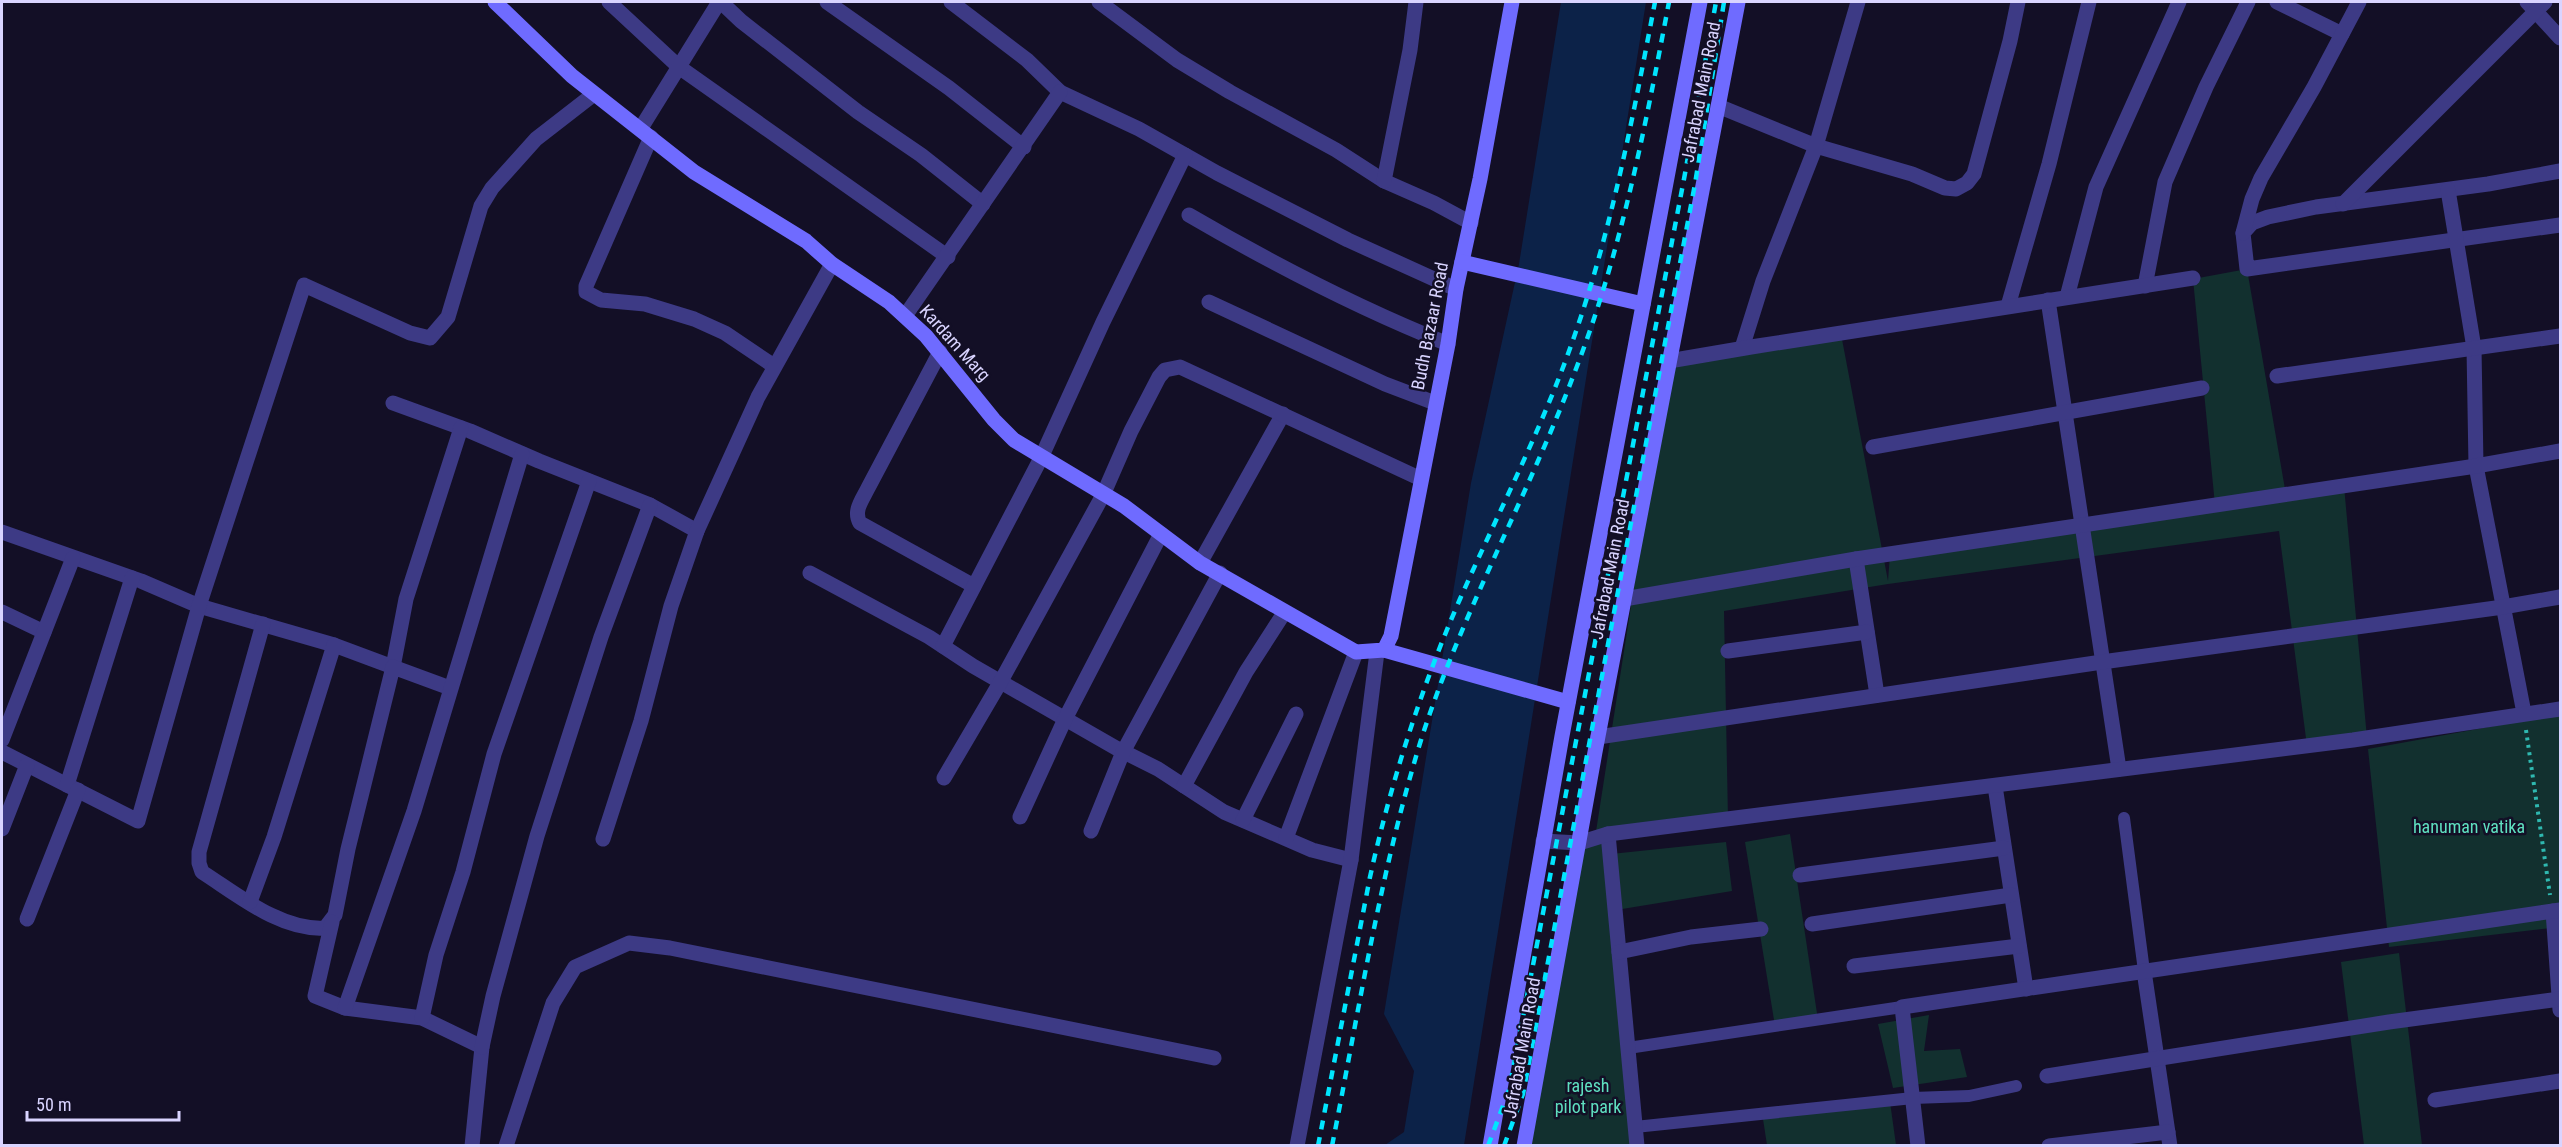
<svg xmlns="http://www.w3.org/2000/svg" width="2562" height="1147" font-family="'Roboto Condensed',sans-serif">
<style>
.green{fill:#12302f}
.water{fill:#0c2248}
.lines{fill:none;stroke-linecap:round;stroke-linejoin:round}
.path{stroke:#2fb8b0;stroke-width:4;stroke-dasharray:3 4.5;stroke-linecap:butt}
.lane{stroke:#3d3a85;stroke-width:12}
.street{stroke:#3d3a85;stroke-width:15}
.secondary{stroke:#6f6bff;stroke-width:15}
.rail{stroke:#00e5ff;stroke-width:4.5;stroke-dasharray:9 8;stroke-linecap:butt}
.labels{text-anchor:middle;stroke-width:5;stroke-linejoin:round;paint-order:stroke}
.street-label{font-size:18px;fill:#d9d4ff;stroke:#130f26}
.park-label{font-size:18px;fill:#5fe0c0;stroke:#130f26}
</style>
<rect width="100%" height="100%" fill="#130f26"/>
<g class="green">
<path d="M2247,269L2286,495L2344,486L2367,738L2307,746L2279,531L1888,584L1724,611L1728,819L1609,836L1611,854L1726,842L1732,891L1616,910L1642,1145L1529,1146L1579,843L1595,838L1669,361L1841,334L1888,581L1890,554L2215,505L2193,279Z"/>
<path d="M2560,714V927L2389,947L2368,749Z"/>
<path d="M1790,834L1818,1020L1775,1026L1745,842Z"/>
<path d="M2399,953L2422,1145H2364L2341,962Z"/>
<path d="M1929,1015L1924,1051L1960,1049L1967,1077L1893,1088L1878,1024Z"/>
<path d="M1890,1102L1896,1145H1767L1763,1119Z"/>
</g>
<path class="water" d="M1561,2H1646L1464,1145H1385L1404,1132L1414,1071L1384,1014L1471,483L1519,264Z"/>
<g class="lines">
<path class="path" d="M2526,730L2550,895"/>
<g class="lane">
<path d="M2124,818L2144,971"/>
<path d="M1628,1048L1902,1007"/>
<path d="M1635,1127L1913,1098L1969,1096L2016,1086"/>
</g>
<g class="street">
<path d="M609,2L679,67L948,257"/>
<path d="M721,2L741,21L858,112L921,155L983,204"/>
<path d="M827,2L949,88L1024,147"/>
<path d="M951,2L1027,60L1060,92L1139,129L1217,173L1348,240L1456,289"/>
<path d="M1099,2L1177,60L1230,92L1336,150L1384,181L1434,203L1471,223"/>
<path d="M2277,2L2342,34"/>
<path d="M2527,2L2560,38"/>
<path d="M1718,106L1816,146L1912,174L1945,188L1956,189L1967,183L1974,174L2010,41L2018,2"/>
<path d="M641,128L719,2"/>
<path d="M651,137L586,286V292L601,300L645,304L694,319L725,333L774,366"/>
<path d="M2560,171L2488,184L2316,207L2268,217L2252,223L2243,233L2247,269L2560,225"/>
<path d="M1384,181L1410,50L1416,2"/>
<path d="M2448,190L2474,348L2476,466L2524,713"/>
<path d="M2343,204L2545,2"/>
<path d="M1189,215C1273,264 1358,308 1448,344"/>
<path d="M2243,233L2252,199L2261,178L2314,87L2359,2"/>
<path d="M2145,286L2165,182L2206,87L2248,2"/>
<path d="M2067,297L2096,187L2179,2"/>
<path d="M2048,300L2119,769"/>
<path d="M1209,302L1385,384L1435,403"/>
<path d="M2008,306L2049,164L2089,2"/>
<path d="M905,316L1060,92"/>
<path d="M1742,348L1763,281L1816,146L1858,2"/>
<path d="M940,352L868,488C862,500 853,511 860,523L974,586"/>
<path d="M1669,361L1751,347L2193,278"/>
<path d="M2277,376L2560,336"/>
<path d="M393,403L470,431L539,461L650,505L697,531"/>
<path d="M1873,447L2202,388"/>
<path d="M2,532L141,581L199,606L334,645L393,667L406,599L461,428"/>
<path d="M1856,559L1877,695"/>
<path d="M1200,563L1283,414"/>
<path d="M810,573L929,637L973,666L1116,748L1158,769L1224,812L1312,850L1351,860"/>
<path d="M1624,599L1856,559L2476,466L2560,451"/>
<path d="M2,612L44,632"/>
<path d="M263,624L199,852V863L202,872C238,895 281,931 325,928L335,915L348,849L393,667L450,688"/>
<path d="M943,646L1041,458L1103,322L1185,155"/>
<path d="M1728,651L1867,632"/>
<path d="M1598,737L2102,662L2503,607L2560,597"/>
<path d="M2,740L73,558"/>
<path d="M2,752L138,821L199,606L304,285L410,333L430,338L448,317L481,206L492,188L536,139L594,94"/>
<path d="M944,778L1001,681L1103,495L1131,431L1159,377L1165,370L1180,367L1421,479"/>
<path d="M67,785L132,578"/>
<path d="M1184,786L1246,672L1284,613"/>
<path d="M1995,786L2026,989"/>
<path d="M1020,817L1065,719L1161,534"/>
<path d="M1243,820L1296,714"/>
<path d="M2,829L27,765"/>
<path d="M1091,831L1123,752L1220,573"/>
<path d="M1608,834L1637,1146"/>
<path d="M1286,838L1356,652"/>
<path d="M603,839L641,721L671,606L697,531L758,397L832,264"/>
<path d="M1543,841L1579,843L1608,834L2353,740L2560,709"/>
<path d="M1800,875L2004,848"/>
<path d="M250,902L274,837L334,645"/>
<path d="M2553,911L2560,1010"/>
<path d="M27,919L78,790"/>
<path d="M332,922L315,996L345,1008L422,1018L482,1047L472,1146"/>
<path d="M1812,924L2011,895"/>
<path d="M1619,952L1691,937L1761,929"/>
<path d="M1854,966L2019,946"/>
<path d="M2144,971L2170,1146"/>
<path d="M345,1008L414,811L522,454"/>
<path d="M422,1018L436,955L463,872L494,754L589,481"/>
<path d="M482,1047L493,996L537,836L601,637L650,505"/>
<path d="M2047,1076L2389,1022L2560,999"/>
<path d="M2435,1100L2560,1081"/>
<path d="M506,1146L553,1003L575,967L629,943L670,948L1214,1058"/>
<path d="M1297,1146L1351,860L1377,652"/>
<path d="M1918,1146L1902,1007L2560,910"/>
<path d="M2049,1146L2168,1132"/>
</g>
<g class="secondary">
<path d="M495,2L572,76L694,172L806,241L832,264L889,302L926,336L994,420L1014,440L1124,506L1200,563L1356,652L1384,650L1391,636L1448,344L1456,289L1480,179L1512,2"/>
<path d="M1462,262L1643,304"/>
<path d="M1384,650L1568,702"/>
<path d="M1490,1146L1562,736L1700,2"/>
<path d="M1524,1146L1595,752L1738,2"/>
</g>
<g class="rail">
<path d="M1318,1146L1370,877C1391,782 1421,688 1460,599C1494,522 1532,448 1562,370C1608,250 1631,127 1655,2"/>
<path d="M1332,1146C1359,1010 1380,873 1421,740C1461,614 1527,498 1574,374C1621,254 1645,128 1669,2"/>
<path d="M1488,1146L1509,1090L1684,179L1716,2"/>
<path d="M1504,1146L1523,1094L1695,184L1724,2"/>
</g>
</g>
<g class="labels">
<g class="street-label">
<text transform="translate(1701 92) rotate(-79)" y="6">Jafrabad Main Road</text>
<text transform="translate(1430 326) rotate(-79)" y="6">Budh Bazaar Road</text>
<text transform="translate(955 343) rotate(48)" y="6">Kardam Marg</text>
<text transform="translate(1610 569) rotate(-79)" y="6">Jafrabad Main Road</text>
<text transform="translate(1522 1048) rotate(-80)" y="6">Jafrabad Main Road</text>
</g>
<g class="park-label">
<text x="2469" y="833">hanuman vatika</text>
<text x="1588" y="1092">rajesh<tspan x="1588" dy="21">pilot park</tspan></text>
</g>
</g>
<rect width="2562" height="1147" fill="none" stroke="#d9d4ff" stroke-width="6"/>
<path d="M27 1111v9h152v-9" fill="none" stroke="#d9d4ff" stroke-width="3"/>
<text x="36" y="1111" font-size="18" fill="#d9d4ff" stroke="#130f26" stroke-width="4.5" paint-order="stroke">50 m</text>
</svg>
